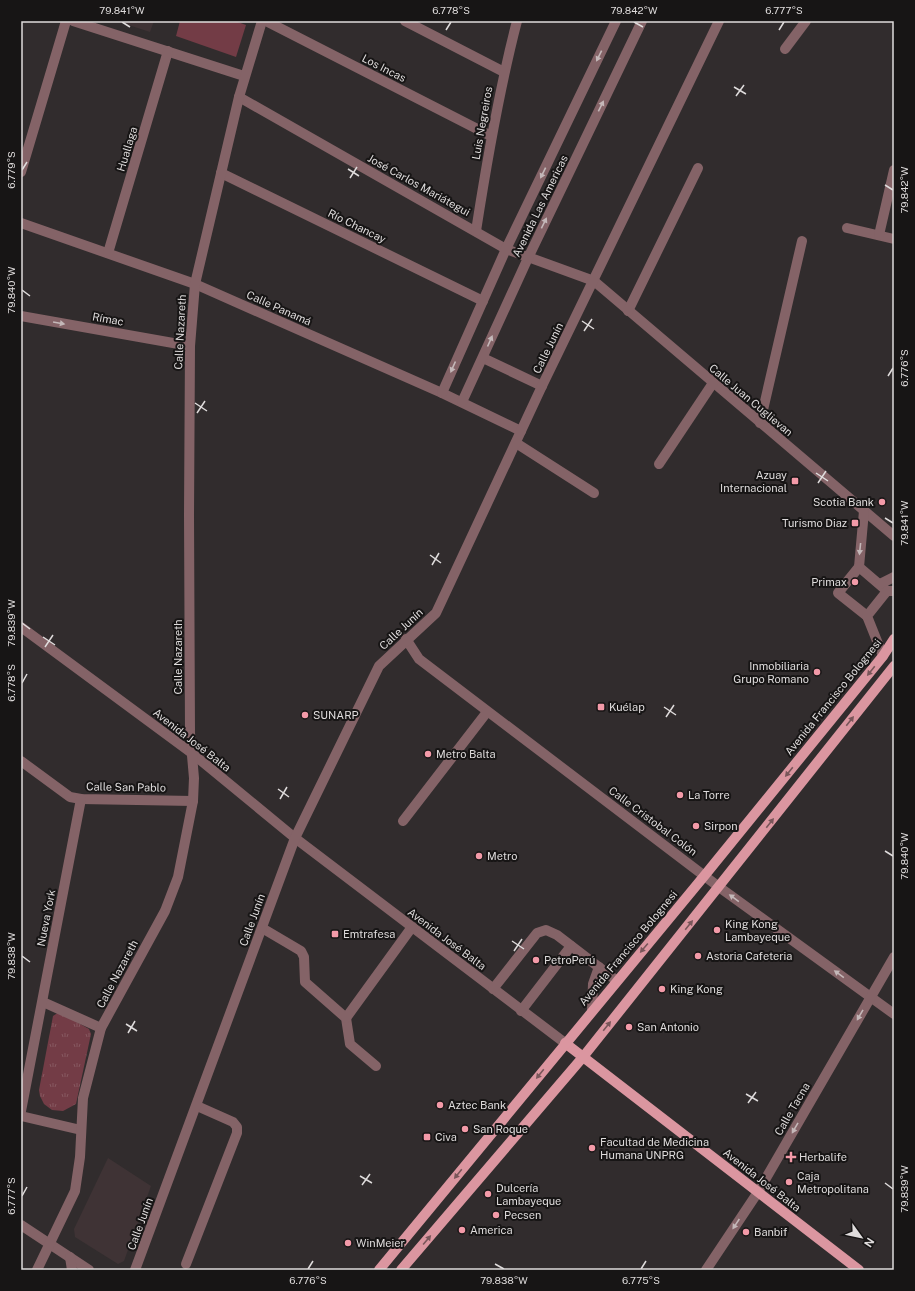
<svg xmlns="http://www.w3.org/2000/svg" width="915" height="1291" font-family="'Public Sans',sans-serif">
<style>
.built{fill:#3f3335}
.grass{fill:#733c46}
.park{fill:url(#park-tufts)}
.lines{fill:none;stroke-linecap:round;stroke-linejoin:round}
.minor{stroke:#846367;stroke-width:10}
.major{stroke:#db96a0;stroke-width:10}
.oneway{fill:#c4b8b9}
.oneway2{fill:#79565a}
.ticks{fill:none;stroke:#dfdcdc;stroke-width:1.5}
.poi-dot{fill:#f39aa8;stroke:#171515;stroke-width:1.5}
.labels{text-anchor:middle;stroke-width:4;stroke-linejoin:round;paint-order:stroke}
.street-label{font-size:11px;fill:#dfdcdc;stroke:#171515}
.poi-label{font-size:11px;fill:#dfdcdc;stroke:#171515;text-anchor:start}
.neatline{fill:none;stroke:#dfdcdc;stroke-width:1.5}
.ticks-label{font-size:10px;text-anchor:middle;fill:#dfdcdc}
</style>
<defs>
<pattern id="park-tufts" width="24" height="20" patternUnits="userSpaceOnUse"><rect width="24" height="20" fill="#733c46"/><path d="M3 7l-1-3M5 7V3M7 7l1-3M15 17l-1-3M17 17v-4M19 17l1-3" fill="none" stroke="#865860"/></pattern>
</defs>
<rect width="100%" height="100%" fill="#312c2d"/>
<g class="built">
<path d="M116,21H154L150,32Z"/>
<path d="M108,1158L151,1186L124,1261L118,1264L75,1237L74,1229Z"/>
</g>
<path class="grass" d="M180,21H235L246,25L236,57L176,36Z"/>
<path class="park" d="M59,1012L89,1029L91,1034L76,1104L63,1111L52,1110L44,1104L40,1096L39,1090L53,1016Z"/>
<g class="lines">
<g class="minor">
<path d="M73,21L244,76"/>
<path d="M266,21L491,136"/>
<path d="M405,21L504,72"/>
<path d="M785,49L806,21"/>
<path d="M239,97L506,249L594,281L894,536"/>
<path d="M21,172L66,21"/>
<path d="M221,173L483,301"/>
<path d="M21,223L195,284L442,393L521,431"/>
<path d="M847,228L894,239"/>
<path d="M476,231C487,160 499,90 517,21"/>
<path d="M879,235L894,170"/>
<path d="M108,253L168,51"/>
<path d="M628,311L698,168"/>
<path d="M21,316L190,346"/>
<path d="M483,358L542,386"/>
<path d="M442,393L506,249L616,21"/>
<path d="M462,402L528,258L642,21"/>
<path d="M760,423L802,241"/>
<path d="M516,443L594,493"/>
<path d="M659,464L713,383"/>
<path d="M864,511L859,567L887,591"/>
<path d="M859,567L838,593L867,616"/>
<path d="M880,584L894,577"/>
<path d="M21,627L193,754L295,838L565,1043"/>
<path d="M406,639L419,659L719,887L894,1014"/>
<path d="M883,656L867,616L887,591H894"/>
<path d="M21,761L70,797L81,799L193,801"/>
<path d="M403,821L487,712"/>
<path d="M262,928L301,951L304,957L305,982L346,1018L350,1044L376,1066"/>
<path d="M493,989L537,933L546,930L557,935L617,981"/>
<path d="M43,1002L101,1028"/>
<path d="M592,1010L593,984L599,967"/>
<path d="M521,1011L571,946"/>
<path d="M346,1018L412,927"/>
<path d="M21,1111L81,799"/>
<path d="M21,1116L81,1130"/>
<path d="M21,1225L89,1270"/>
<path d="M70,1257L72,1270"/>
<path d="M186,1264L237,1133V1127L233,1122L197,1106"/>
<path d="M37,1270L75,1191L80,1157L83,1098L101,1028L165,911L178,877L193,801L194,778L190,733L189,515L190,346L195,284L239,97L262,21"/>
<path d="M135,1270L295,838L379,666L436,613L542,386L719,21"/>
<path d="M706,1270L758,1192L894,957"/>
</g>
<g class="major">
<path d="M565,1043L859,1270"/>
<path d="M379,1270L705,875L883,656L894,639"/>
<path d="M401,1270L583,1057L894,666"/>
</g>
</g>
<defs><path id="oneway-solid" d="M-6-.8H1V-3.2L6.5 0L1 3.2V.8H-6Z"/></defs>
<g class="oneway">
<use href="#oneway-solid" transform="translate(599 56) rotate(116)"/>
<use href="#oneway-solid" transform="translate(601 106) rotate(-64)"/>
<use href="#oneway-solid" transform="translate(543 173) rotate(116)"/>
<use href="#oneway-solid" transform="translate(544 223) rotate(-64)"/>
<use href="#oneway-solid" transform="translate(59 323) rotate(10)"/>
<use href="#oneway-solid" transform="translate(490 341) rotate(-66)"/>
<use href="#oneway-solid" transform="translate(453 367) rotate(114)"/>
<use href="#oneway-solid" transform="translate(860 549) rotate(96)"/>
<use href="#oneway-solid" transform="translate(734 898) rotate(-144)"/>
<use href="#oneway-solid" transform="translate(839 974) rotate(-144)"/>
<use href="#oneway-solid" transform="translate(860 1015) rotate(120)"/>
<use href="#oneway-solid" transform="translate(795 1128) rotate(120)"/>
<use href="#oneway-solid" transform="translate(736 1224) rotate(124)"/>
</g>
<g class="oneway2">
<use href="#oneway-solid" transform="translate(871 671) rotate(129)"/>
<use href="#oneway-solid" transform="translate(850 721) rotate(-52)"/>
<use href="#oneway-solid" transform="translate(789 772) rotate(129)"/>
<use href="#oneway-solid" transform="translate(770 823) rotate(-52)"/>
<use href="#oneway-solid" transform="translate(689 925) rotate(-51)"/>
<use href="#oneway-solid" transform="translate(644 948) rotate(130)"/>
<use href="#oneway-solid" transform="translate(607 1026) rotate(-51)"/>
<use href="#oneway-solid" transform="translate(540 1074) rotate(129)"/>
<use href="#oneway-solid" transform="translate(458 1174) rotate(129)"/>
<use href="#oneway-solid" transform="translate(427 1240) rotate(-50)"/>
</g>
<path class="ticks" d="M122,22L130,27M634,22L643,27M446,30L451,22M779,30L784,22M734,87L746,94M736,96L744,85M348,169L359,176M22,170L27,162M350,178L357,167M885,185L893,190M22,290L30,296M582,321L594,329M584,331L592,319M888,376L893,368M195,403L207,411M197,413L205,401M816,473L828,481M818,483L826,471M885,518L893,523M430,555L441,563M432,565L439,553M22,623L30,629M43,637L55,645M45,647L53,635M22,683L27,674M664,707L676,715M666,717L674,705M278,789L289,797M280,799L287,787M885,851L893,856M512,941L524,949M514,951L522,939M22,956L30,962M126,1024L137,1031M128,1033L135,1021M746,1094L758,1101M748,1103L756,1092M360,1176L372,1183M885,1183L893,1189M362,1185L370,1174M22,1196L27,1187M495,1264L504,1269M308,1269L313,1261M641,1269L646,1261"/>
<g class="poi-dot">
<rect x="791" y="477" width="8" height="8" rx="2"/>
<circle cx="882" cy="502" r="4"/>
<rect x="851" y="519" width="8" height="8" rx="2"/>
<circle cx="855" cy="582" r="4"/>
<circle cx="817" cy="672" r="4"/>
<rect x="597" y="703" width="8" height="8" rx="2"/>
<circle cx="305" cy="715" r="4"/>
<circle cx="428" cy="754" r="4"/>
<circle cx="680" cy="795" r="4"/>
<circle cx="696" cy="826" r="4"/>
<circle cx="479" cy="856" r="4"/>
<circle cx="717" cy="930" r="4"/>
<rect x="331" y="930" width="8" height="8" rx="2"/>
<circle cx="698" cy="956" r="4"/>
<circle cx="536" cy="960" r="4"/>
<circle cx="662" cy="989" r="4"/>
<circle cx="629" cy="1027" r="4"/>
<circle cx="440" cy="1105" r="4"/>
<circle cx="465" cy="1129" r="4"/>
<rect x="423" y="1133" width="8" height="8" rx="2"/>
<circle cx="592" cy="1148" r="4"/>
<path d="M789 1151h4v4h4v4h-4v4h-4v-4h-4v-4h4z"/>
<circle cx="789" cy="1182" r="4"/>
<circle cx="488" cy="1194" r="4"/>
<circle cx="496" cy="1215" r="4"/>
<circle cx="462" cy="1230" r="4"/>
<circle cx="746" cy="1232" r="4"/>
<circle cx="348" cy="1243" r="4"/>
</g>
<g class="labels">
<g class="street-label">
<text transform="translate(384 68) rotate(27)" y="4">Los Incas</text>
<text transform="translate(482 123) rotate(-80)" y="4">Luis Negreiros</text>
<text transform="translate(127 149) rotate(-73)" y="4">Huallaga</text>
<text transform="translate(419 185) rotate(29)" y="4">José Carlos Mariátegui</text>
<text transform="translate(540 206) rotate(-64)" y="4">Avenida Las Americas</text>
<text transform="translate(357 226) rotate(26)" y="4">Río Chancay</text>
<text transform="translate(279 308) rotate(24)" y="4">Calle Panamá</text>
<text transform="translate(108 319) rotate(10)" y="4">Rímac</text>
<text transform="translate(180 332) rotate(-87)" y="4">Calle Nazareth</text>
<text transform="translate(548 348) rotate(-64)" y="4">Calle Junín</text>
<text transform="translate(751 400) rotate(40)" y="4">Calle Juan Cuglievan</text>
<text transform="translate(401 629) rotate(-43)" y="4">Calle Junín</text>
<text transform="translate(178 657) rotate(-90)" y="4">Calle Nazareth</text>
<text transform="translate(833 697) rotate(-51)" y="4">Avenida Francisco Bolognesi</text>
<text transform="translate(192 740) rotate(38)" y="4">Avenida José Balta</text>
<text transform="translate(126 787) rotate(1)" y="4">Calle San Pablo</text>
<text transform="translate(653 821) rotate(37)" y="4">Calle Cristobal Colón</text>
<text transform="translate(46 918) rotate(-79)" y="4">Nueva York</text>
<text transform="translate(252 920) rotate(-70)" y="4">Calle Junín</text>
<text transform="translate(447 939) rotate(37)" y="4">Avenida José Balta</text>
<text transform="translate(628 948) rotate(-50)" y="4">Avenida Francisco Bolognesi</text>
<text transform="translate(117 974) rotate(-62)" y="4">Calle Nazareth</text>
<text transform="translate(792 1109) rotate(-60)" y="4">Calle Tacna</text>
<text transform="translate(762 1180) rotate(38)" y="4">Avenida José Balta</text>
<text transform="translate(140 1224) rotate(-70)" y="4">Calle Junín</text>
</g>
<g class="poi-label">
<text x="787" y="479" text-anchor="end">Azuay<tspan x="787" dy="13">Internacional</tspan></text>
<text x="874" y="506" text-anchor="end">Scotia Bank</text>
<text x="847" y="527" text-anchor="end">Turismo Diaz</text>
<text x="847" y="586" text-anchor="end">Primax</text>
<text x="809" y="670" text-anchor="end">Inmobiliaria<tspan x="809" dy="13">Grupo Romano</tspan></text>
<text x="609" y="711">Kuélap</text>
<text x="313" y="719">SUNARP</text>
<text x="436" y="758">Metro Balta</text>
<text x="688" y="799">La Torre</text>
<text x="704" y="830">Sirpon</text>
<text x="487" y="860">Metro</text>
<text x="725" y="928">King Kong<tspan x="725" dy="13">Lambayeque</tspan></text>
<text x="343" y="938">Emtrafesa</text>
<text x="706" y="960">Astoria Cafeteria</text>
<text x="544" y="964">PetroPerú</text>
<text x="670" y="993">King Kong</text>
<text x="637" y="1031">San Antonio</text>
<text x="448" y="1109">Aztec Bank</text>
<text x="473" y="1133">San Roque</text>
<text x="435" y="1141">Civa</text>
<text x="600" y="1146">Facultad de Medicina<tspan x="600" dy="13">Humana UNPRG</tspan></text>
<text x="799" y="1161">Herbalife</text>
<text x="797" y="1180">Caja<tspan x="797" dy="13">Metropolitana</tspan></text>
<text x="496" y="1192">Dulcería<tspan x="496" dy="13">Lambayeque</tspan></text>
<text x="504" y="1219">Pecsen</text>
<text x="470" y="1234">America</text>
<text x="754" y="1236">Banbif</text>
<text x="356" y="1247">WinMeier</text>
</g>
</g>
<rect width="915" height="1291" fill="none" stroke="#171515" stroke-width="44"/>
<g transform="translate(861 1237) rotate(123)" stroke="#171515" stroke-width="3" paint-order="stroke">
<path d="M0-3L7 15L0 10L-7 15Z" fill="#dfdcdc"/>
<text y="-6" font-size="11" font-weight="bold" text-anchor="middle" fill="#dfdcdc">N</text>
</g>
<rect x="22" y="22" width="871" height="1247" class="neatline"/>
<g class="ticks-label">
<text x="122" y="14">79.841°W</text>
<text x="451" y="14">6.778°S</text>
<text x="634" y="14">79.842°W</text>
<text x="784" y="14">6.777°S</text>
<text transform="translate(11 170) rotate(-90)" y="4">6.779°S</text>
<text transform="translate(904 190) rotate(-90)" y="4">79.842°W</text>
<text transform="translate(11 290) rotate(-90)" y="4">79.840°W</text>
<text transform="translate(904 368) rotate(-90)" y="4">6.776°S</text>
<text transform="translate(904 523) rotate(-90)" y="4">79.841°W</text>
<text transform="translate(11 623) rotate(-90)" y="4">79.839°W</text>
<text transform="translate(11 683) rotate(-90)" y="4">6.778°S</text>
<text transform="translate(904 856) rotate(-90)" y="4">79.840°W</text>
<text transform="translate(11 956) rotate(-90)" y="4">79.838°W</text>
<text transform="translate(904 1189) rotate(-90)" y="4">79.839°W</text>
<text transform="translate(11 1196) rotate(-90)" y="4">6.777°S</text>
<text x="308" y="1284">6.776°S</text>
<text x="504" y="1284">79.838°W</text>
<text x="641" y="1284">6.775°S</text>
</g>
</svg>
